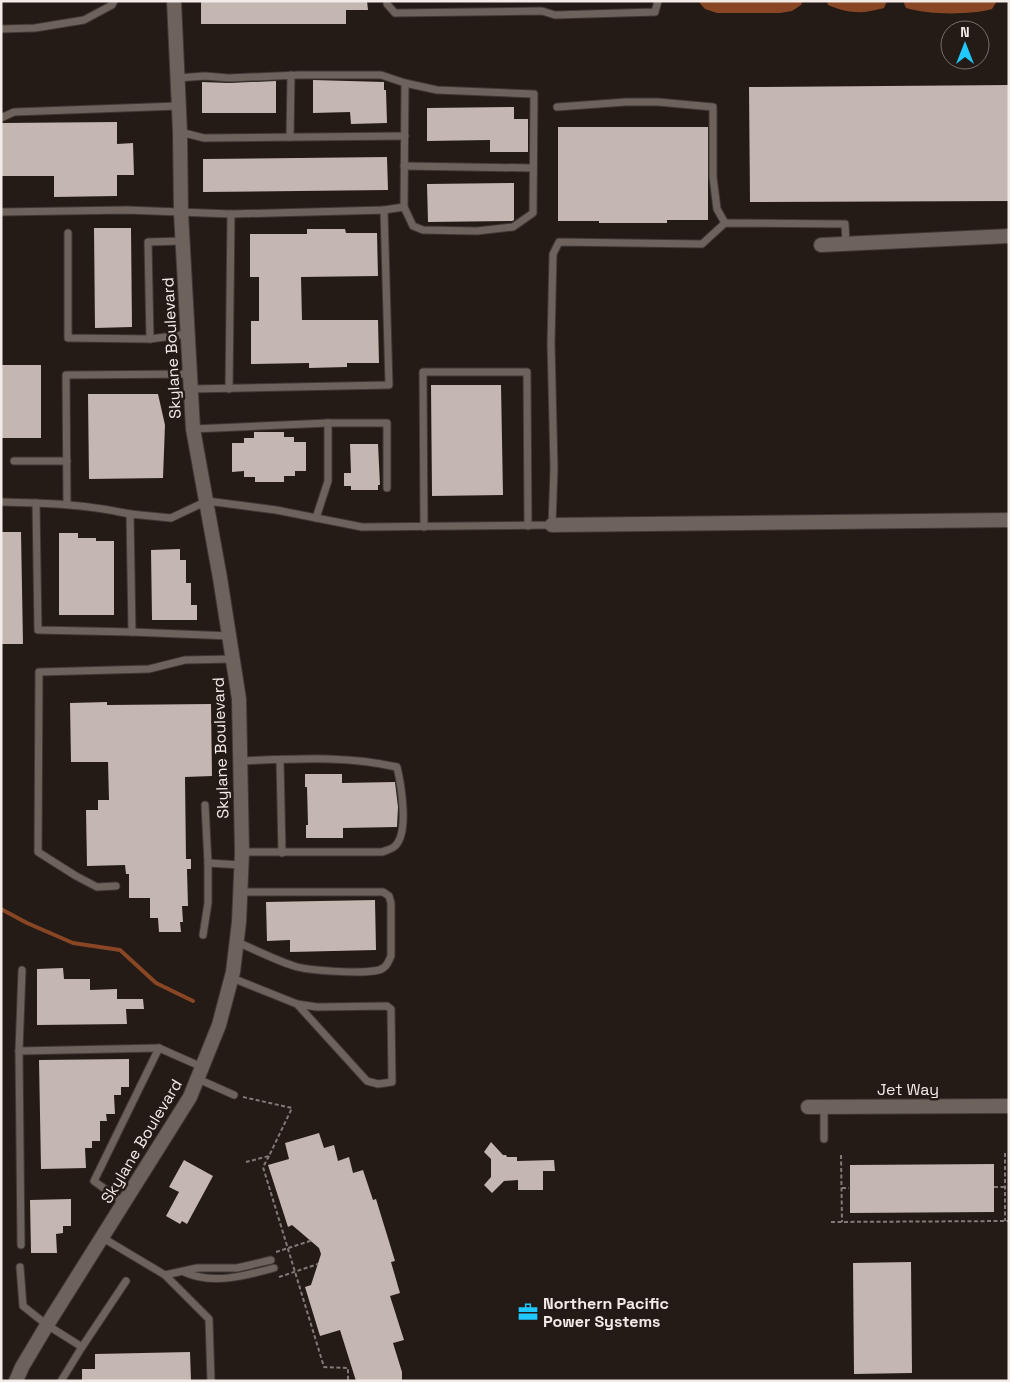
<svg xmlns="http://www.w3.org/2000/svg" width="1010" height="1382" font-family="'Space Grotesk',sans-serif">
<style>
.water{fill:#884624}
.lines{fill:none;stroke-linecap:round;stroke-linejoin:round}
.stream{stroke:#884624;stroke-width:4}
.building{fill:#c4b6b0}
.service-casing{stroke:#3f3835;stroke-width:9}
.minor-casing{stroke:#3f3835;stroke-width:16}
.path{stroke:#827a76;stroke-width:2;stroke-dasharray:4 2.5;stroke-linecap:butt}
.service{stroke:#6e625c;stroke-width:7}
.minor{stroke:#6e625c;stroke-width:14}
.labels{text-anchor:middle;stroke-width:5;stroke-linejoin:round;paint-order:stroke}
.street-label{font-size:16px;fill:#f2ebe7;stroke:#241a16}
.poi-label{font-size:16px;font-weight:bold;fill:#f2ebe7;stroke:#241a16;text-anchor:start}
</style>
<rect width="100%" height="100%" fill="#241a16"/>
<g class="water">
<path d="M698,1H803L801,5L792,11L780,13H717L705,9Z"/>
<path d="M827,1H887L884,8C862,14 850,14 828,5Z"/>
<path d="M903,1H997L992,9C971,15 928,15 906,8Z"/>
</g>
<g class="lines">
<path class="stream" d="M1,909L27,923L73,943L120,950L156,983L193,1001"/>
</g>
<g class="building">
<path d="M201,1H367L368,10H346V24H201Z"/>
<path d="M313,80L384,82V90H386L387,123L351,124L350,112L313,113Z"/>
<path d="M276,81V113H202V82L229,83Z"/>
<path d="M1009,85V201L750,202L749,87Z"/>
<path d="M514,107V119H528V152H490V140L427,141V108Z"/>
<path d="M117,122V144L133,143L134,175H117V196L54,197V176H1V123Z"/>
<path d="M558,127H708V220H667V223H599V221H558Z"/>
<path d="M387,157L388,190L203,192V159Z"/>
<path d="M514,183V220L512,221L428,222L427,184Z"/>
<path d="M94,228H131L132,327L95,328Z"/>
<path d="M307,229H345L346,233H377L378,276L301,277L302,320H378L379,363H347V367L309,368V363L251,364V321H259V277H250V234H307Z"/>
<rect x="1" y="365" width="40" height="73"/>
<path d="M431,385H501L503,495L432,496Z"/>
<path d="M88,394H158L165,425L163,478L89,479Z"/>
<path d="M254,432H284V437H294V442H306V471H295V476H284V482H255V477H244V471L232,472V443H244V438H254Z"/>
<path d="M350,444H378L380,485H378V490H351V486H344V473H351Z"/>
<path d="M1,532H21L23,644H1Z"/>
<path d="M59,533H78V538H96V541H114V615H59Z"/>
<path d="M180,549V560H186V583H191V605H197V620H152L151,550Z"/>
<path d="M107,702V705L211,704L212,776L185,777L186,859H191V869H187L188,906H182L183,922H180L181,932H159L158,918H150V898H129V874H126L125,865L87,866L86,810H98V800H109L108,762H71L70,703Z"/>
<path d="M305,774H342V783L395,782L398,807L397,827L343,828V838H306V825H308L307,787H305Z"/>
<path d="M375,900L376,950L290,952V940L267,941L266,902Z"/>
<path d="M63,968L64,979H90V990L117,989V999H143L144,1009H126L127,1024L37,1025V969Z"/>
<path d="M129,1059V1087H121V1095H114L115,1114H106L107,1121H100V1141H92V1148H85L86,1168L41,1169L39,1060Z"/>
<path d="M319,1133L324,1148L334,1145L338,1161L349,1157L353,1173L363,1170L373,1200L376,1199L395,1261L391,1262L400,1293L390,1296L404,1340L393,1343L402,1372V1381H356L340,1330L320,1336L305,1287L311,1285L321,1254L319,1248L292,1225L288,1227L268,1165L289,1159L285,1143Z"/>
<path d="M491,1142L503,1155H506L507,1157H517V1161L554,1160L555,1171H543V1190H518V1180L504,1181L492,1193L484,1185L491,1177V1159L484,1152Z"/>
<path d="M184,1160L213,1176L187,1224L182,1221L180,1224L166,1216L179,1192L169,1187Z"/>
<path d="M994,1164V1212L850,1213V1165Z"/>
<path d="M71,1199V1226H63V1233L56,1234L57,1253H31L30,1200Z"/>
<path d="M911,1262L912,1373L854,1374L853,1263Z"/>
<path d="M190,1352L191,1381H82V1369H95V1354Z"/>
</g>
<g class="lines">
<defs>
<g id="service">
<path d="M387,1V4L395,13L542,11L555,15L655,12L658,1"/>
<path d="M1,29L35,28L84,20L112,5L114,1"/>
<path d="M177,78L205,76L229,78L299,75H381L405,83L404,207L384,210"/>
<path d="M557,107L626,102H658L713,107V177L717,209L725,223"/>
<path d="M1,118L14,112L178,106"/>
<path d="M180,132L204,138L405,136"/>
<path d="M290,137L291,75"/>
<path d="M404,166L533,168"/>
<path d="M404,207L413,226L423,230L477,231L513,227L533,213L534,94L437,90L405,83"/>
<path d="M1,212L127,210L231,214L384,210L389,385L191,389"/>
<path d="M68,233V338L150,339L188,334"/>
<path d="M150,339L148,242L182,241"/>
<path d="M229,389L231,214"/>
<path d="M193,429L328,423"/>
<path d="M14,461H67"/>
<path d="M1,502L36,503"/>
<path d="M67,504L66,375L190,374"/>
<path d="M130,514C98,507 68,504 36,503L38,630L132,632"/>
<path d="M316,518L328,481V423H387V488"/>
<path d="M424,527L423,372H527L528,526"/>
<path d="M230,636L132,632L130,514L171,518L207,501L276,510L362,527L552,525L554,468L551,343L553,254L559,242L702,244L725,223L845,224L846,243"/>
<path d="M280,760L282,853"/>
<path d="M240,761C292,759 346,755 397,767C401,784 409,831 396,845C393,849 387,850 382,852H242"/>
<path d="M205,805L208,863"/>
<path d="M116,886L97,887L76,876L38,852L39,672L149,669L185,660L233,659"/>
<path d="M203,935L208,903V863L241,865"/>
<path d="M237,942C256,950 275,960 294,966C309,971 364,974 379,970C386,968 388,963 391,956V903L389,896L383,892H240"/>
<path d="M22,970L19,1051L159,1048"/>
<path d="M232,978L297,1004L317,1007L387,1006L391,1009L392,1082L378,1084L367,1081L297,1004"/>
<path d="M19,1051L21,1245"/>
<path d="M198,1079L234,1095"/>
<path d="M824,1107V1139"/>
<path d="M124,1203L94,1181L159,1048L202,1067"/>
<path d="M103,1238L165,1275L197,1268H237L271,1260"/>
<path d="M20,1267L23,1306L47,1325L82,1347L126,1281"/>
<path d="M184,1272C212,1285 245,1276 274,1268"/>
<path d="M165,1275L209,1319L211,1381"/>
<path d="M61,1381L82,1347"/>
</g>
<g id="minor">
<path d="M821,245L1009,236"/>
<path d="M552,525L1009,520"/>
<path d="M808,1107L1009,1106"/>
<path d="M16,1381L22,1367L47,1325L190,1097L219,1025L233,972L239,922L242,852L239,699L220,578L193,429L181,213L180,132L174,1"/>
</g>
</defs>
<use href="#service" class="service-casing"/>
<use href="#minor" class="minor-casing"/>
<g class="path">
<path d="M243,1097L292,1108L269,1156L246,1162"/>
<path d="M1005,1153V1221"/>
<path d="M841,1155L842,1222"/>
<path d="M269,1156L263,1167L324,1367L348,1368V1381"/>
<path d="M994,1187H1005"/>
<path d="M842,1188H849"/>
<path d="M831,1222L1009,1221"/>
<path d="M276,1252L313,1240"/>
<path d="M279,1277L318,1264"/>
</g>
<use href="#service" class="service"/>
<use href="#minor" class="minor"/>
</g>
<defs>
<symbol id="office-bare" viewBox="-9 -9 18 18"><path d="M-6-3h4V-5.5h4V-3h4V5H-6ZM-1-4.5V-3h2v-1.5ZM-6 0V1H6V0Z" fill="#20c9fd" stroke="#241a16" stroke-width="2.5" paint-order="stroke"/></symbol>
</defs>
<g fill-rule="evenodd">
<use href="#office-bare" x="514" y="1298" width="28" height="28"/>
</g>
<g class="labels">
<g class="street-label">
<text transform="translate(171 348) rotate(-93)" y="6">Skylane Boulevard</text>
<text transform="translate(220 748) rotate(-92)" y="6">Skylane Boulevard</text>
<text x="908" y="1095">Jet Way</text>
<text transform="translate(141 1141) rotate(-59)" y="6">Skylane Boulevard</text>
</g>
<g class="poi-label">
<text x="543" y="1309">Northern Pacific<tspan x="543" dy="18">Power Systems</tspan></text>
</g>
</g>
<rect width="1010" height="1382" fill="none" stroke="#f2ebe7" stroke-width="5"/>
<g transform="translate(965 45)"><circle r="24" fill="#241a16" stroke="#766e6a"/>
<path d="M0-4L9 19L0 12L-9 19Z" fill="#20c9fd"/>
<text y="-8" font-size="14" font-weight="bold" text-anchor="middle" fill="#f2ebe7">N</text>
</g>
</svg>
